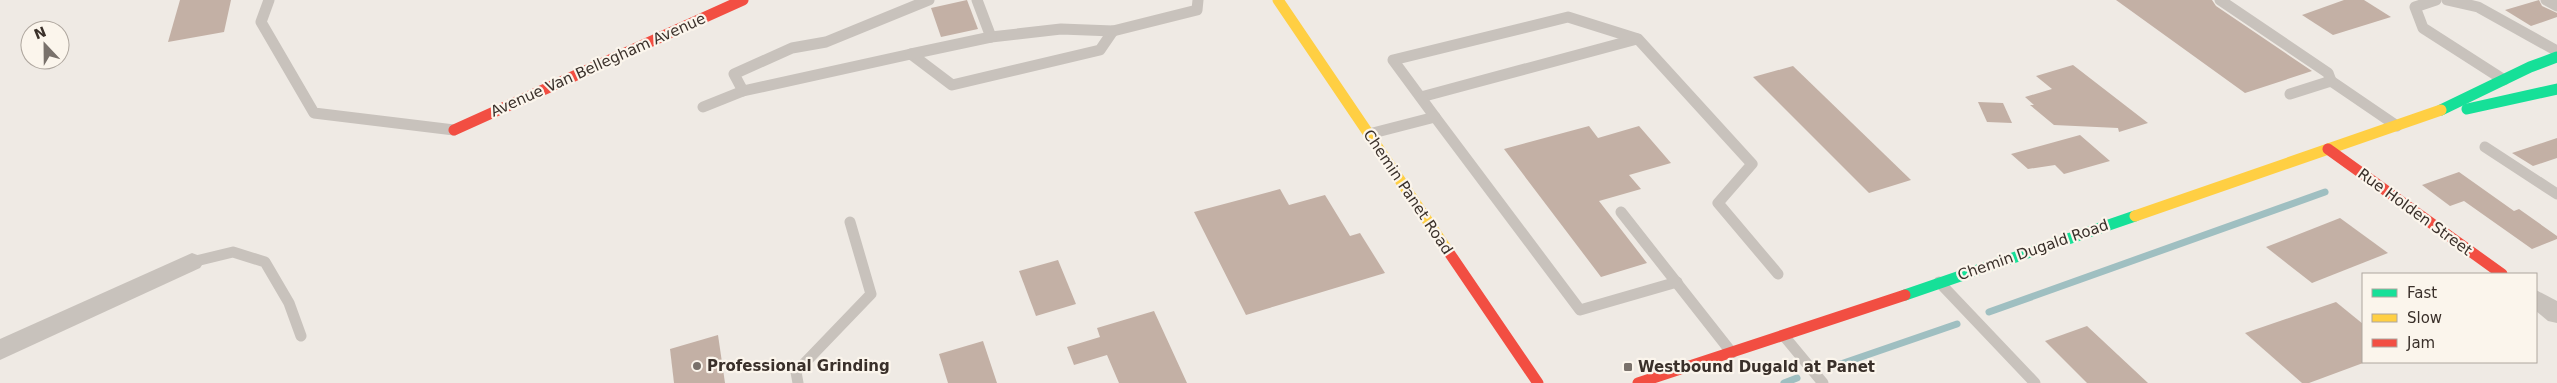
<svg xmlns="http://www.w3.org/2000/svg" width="2557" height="383" font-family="'DejaVu Sans',sans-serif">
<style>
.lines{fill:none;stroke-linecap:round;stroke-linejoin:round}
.stream{stroke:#9fbfc1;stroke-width:7}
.building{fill:#c3b0a5}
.lane{stroke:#c8c2bc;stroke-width:11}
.street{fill:#c8c2bc;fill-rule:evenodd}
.fast{stroke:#16e098;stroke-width:11}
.slow{stroke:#ffcf43;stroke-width:11}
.jam{stroke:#f24e42;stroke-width:11}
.poi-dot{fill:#79716b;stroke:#fbf5ec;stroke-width:2}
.labels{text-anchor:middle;stroke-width:4.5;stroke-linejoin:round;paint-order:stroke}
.street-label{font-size:15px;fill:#3a302a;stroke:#fbf5ec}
.poi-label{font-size:15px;font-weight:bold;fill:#3a302a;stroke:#fbf5ec;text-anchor:start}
</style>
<rect width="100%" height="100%" fill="#efeae4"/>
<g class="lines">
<g class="stream">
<path d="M1989,312L2325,192"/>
<path d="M1832,367L1957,324"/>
<path d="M1784,383L1797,378"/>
</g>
</g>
<g class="building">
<path d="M180,0H231L224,32L168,42Z"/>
<path d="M967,0L978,29L941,37L931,8Z"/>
<path d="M2116,0H2212L2216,6L2312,71L2245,93Z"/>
<path d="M2344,0H2364L2391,17L2333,35L2302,15Z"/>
<path d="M2539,0L2542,6L2557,13V17L2531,26L2505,10Z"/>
<path d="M2073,65L2148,123L2119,132L2118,128L2054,125L2030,105H2034L2025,97L2052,89L2036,76Z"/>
<path d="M1793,66L1911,180L1869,193L1753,77Z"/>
<path d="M1978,102L2003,103L2012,123L1987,122Z"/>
<path d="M1589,126L1598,138L1639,126L1671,163L1629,175L1641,189L1599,201L1647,263L1601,277L1504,149Z"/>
<path d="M2080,135L2110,161L2064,174L2055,165L2028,169L2011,154Z"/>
<path d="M2557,138V158L2533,166L2512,153Z"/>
<path d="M2459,172L2514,211L2519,209L2557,236V239L2532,249L2464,201L2450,206L2422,185Z"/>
<path d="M1280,189L1289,205L1325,195L1350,236L1360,233L1385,273L1246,315L1194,212Z"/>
<path d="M2340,218L2388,253L2312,283L2266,247Z"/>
<path d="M1058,260L1076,304L1036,316L1019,271Z"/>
<path d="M2336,302L2363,324V363L2309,383H2302L2245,333Z"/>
<path d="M1154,311L1187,383H1119L1107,355L1074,365L1067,347L1100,337L1097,328Z"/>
<path d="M2087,326L2148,383H2087L2045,341Z"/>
<path d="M718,335L725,383H674L670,349Z"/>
<path d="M983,341L997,383H948L939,354Z"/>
</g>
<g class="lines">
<g class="lane">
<path d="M269,0L261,22L314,113L454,130"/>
<path d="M929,0L826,42L792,48L734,74L743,91L911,54L952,85L1100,50L1113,31"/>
<path d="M977,0L991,37L1061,29L1113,31L1197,10L1198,0"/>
<path d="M2220,0L2328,73L2331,81"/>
<path d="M2436,0L2415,7L2423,28L2504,80"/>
<path d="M2447,0L2478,7L2557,51"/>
<path d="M2546,0L2557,6"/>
<path d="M911,54L991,37"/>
<path d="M2290,94L2331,81L2397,126"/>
<path d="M1421,97L1637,39"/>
<path d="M703,107L743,91"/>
<path d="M1435,117L1393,60L1568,17L1638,39L1752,164L1718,203L1778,274"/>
<path d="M1369,134L1435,117L1580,310L1677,282"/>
<path d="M2485,147L2557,194"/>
<path d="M1621,212L1732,353"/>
<path d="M192,262L233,252L265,262L289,303L301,336"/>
<path d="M1939,282L2035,383"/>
<path d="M1784,336L1823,383"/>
<path d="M798,383L796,372L871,294L850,222"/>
</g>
<g class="street">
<path d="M192,253L200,256L204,262L200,268L0,360V339Z"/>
<path d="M2536,290L2557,301V323L2548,321L2536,311Z"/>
</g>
<g class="fast">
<path d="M2467,109L2557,89"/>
<path d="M2441,110L2530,67L2557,57"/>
<path d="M1905,295L2135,216"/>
</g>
<g class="slow">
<path d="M1278,0L1448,251"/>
<path d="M2135,216L2441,110"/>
</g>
<g class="jam">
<path d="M454,130L743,0"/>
<path d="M2328,149L2502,274"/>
<path d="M1448,251L1538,383"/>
<path d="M1638,383L1905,295"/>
</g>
</g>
<g class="poi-dot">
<circle cx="697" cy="366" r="5"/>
<rect x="1623" y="362" width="10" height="10" rx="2.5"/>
</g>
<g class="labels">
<g class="street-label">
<text transform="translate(598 65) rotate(-24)" y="5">Avenue Van Bellegham Avenue</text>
<text transform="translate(1408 192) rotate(56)" y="5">Chemin Panet Road</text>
<text transform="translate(2415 212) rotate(36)" y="5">Rue Holden Street</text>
<text transform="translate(2033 250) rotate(-19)" y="5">Chemin Dugald Road</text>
</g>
<g class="poi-label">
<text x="707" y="371">Professional Grinding</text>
<text x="1638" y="372">Westbound Dugald at Panet</text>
</g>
</g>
<rect x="2362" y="273" width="175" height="90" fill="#fbf5ec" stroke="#aea69e"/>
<rect x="2372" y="289" width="25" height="8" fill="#16e098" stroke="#aea69e"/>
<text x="2407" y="298" font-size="15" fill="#3a302a">Fast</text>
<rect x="2372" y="314" width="25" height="8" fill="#ffcf43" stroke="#aea69e"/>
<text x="2407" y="323" font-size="15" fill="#3a302a">Slow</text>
<rect x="2372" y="339" width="25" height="8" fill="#f24e42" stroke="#aea69e"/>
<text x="2407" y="348" font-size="15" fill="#3a302a">Jam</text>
<g transform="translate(45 45) rotate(338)"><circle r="24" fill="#fbf5ec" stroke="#aea69e"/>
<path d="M0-4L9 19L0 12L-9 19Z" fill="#79716b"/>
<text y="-8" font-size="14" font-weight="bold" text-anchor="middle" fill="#3a302a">N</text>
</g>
</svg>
